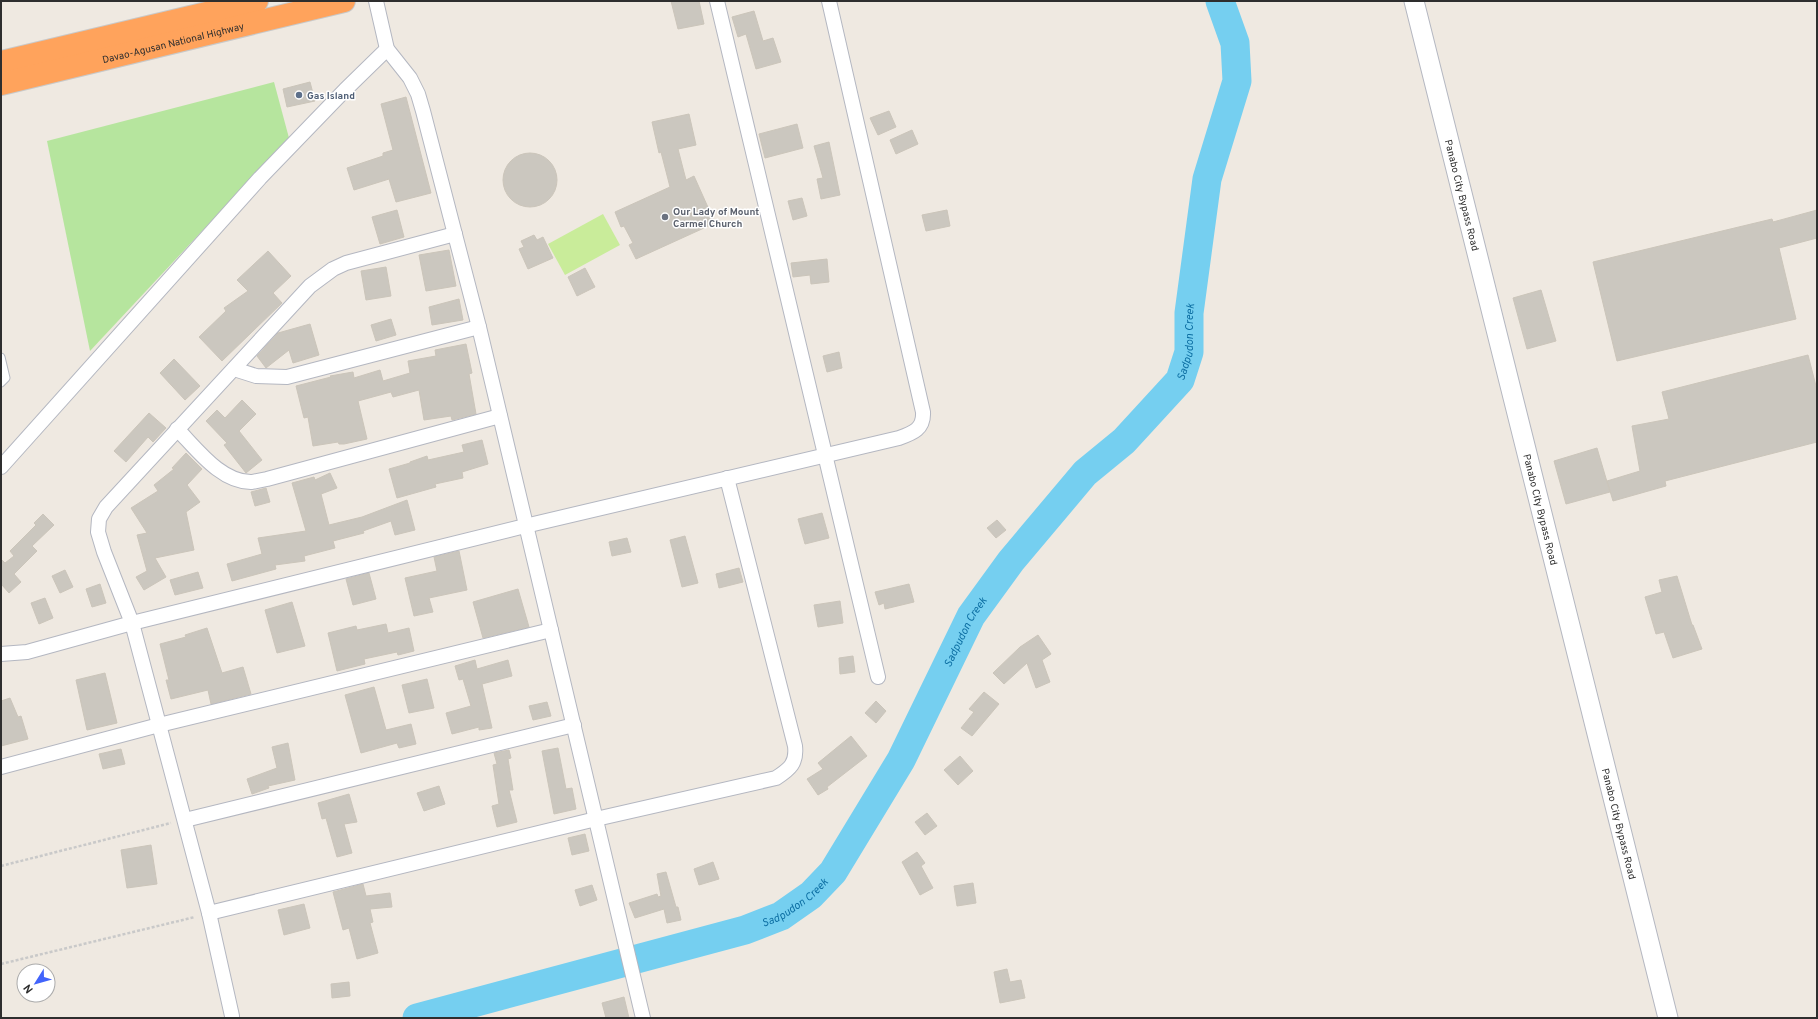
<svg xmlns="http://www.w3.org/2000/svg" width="1818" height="1019" font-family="Overpass,sans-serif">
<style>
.green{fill:#b6e59e}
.pitch{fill:#c9ec9a}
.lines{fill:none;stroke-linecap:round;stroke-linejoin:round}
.river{stroke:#75cff0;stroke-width:29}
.building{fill:#cbc7bf;stroke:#cbc5ba}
.lane-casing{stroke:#b4b7c1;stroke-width:9}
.street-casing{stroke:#b4b7c1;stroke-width:16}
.secondary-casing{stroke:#b4b7c1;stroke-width:21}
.highway-casing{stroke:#c9c9c9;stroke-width:24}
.path{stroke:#c9c9c9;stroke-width:2.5;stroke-dasharray:3 2;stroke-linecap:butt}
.lane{stroke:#fff;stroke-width:7}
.street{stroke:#fff;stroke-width:14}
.secondary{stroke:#fff;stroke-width:19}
.highway{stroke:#ffa35c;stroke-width:22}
.service-dot{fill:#5c6f8a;stroke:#fff;stroke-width:1.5}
.worship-dot{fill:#6b7280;stroke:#fff;stroke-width:1.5}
.labels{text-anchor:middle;stroke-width:3;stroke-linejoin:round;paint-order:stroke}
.street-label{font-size:10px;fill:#2e2e2e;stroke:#fff}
.service-label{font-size:10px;font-weight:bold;fill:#4e5e75;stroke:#fff;text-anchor:start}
.worship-label{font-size:10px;font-weight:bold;fill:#5b616d;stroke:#fff;text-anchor:start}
.water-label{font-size:11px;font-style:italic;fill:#0d6fa3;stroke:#fff}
</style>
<rect width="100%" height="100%" fill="#efe9e1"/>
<path class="green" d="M274,82L289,138L90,351L47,141Z"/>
<path class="pitch" d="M603,214L620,245L565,275L548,244Z"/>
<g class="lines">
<path class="river" id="s1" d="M417,1018L745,930L781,916L811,895L833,872L901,760L971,616L1011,561L1085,473L1124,441L1180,380L1189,352V313L1207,179L1237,81L1235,43L1220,1"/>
</g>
<g class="building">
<path d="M671,1H699L704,24L678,29Z"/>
<path d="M754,11L763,41L773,38L781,62L756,69L746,34L738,37L732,17Z"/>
<path d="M310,82L315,101L287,107L283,89Z"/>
<path d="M406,97L431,193L396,202L389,179L354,190L347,168L383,156V153L393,150L381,104Z"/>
<path d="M889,111L896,127L878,135L870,118Z"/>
<path d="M689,114L696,145L678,149L686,180L694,176L715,223L636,259L629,245L633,243L624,226L621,227L615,212L670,187L661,152L659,153L652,122Z"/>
<path d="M797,124L803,148L765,158L759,134Z"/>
<path d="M912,130L918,144L896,154L890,140Z"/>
<path d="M829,142L840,195L821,199L817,179L823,178L814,146Z"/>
<circle cx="530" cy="180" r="27"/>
<path d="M802,198L807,216L793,220L788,201Z"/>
<path d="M397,210L404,237L380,244L372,217Z"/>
<path d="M947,210L950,226L926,231L922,215Z"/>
<path d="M1817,210V238L1779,248L1796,319L1617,361L1593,262L1772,219L1773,222Z"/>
<path d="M534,235L537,240L543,237L553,258L528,269L519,249L524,247L521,241Z"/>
<path d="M449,250L456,286L426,291L419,255Z"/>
<path d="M268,251L291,276L273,293L282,303L222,361L199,337L226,311L224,308L248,291L237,280Z"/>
<path d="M827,259L829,282L811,284L810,275L793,277L791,263Z"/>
<path d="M386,267L391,296L366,300L361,271Z"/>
<path d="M585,268L595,287L577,296L568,277Z"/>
<path d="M1541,290L1556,341L1527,349L1513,298Z"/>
<path d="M459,299L463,320L432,325L429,307Z"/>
<path d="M391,319L396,335L376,341L371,325Z"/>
<path d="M310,324L319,355L293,363L289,350L266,368L257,356L278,333Z"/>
<path d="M466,344L472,373L469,374L476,414L452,420L451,416L424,420L419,390L393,397L391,392L358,401L367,439L344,444H339L338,442L313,446L308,417L304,418L296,386L331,377L330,376L353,372L354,378L380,370L383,381L410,373L408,361L436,356L435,350Z"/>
<path d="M839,352L842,368L827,372L823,356Z"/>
<path d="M1808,355L1817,390V442L1665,481L1666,486L1613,501L1607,481L1640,471L1632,426L1669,419L1662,392Z"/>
<path d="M174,359L200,386L185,400L160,373Z"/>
<path d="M242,400L256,414L239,431L262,460L246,473L224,445L227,443L206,421L217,410L225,418Z"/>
<path d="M149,413L166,428L153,442L148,437L126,462L114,451Z"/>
<path d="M482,440L488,464L462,472L463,478L435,484L436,487L397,498L389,469L410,463V462L427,456L428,460L464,452L462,445Z"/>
<path d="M1597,448L1610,492L1566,504L1554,461Z"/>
<path d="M186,453L202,469L187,485L200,502L186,512L194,550L155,558L166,577L144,590L136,577L147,571L137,535L147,533L131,508L158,491L154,485L174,469L172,468Z"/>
<path d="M330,473L337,488L321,494L329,525L362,517L407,500L415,530L395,535L391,521L363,531L364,533L333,541L335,548L304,556L305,561L275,565L276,569L232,581L227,564L262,554L258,538L306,531L292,483L314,477L315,480Z"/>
<path d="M266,488L270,502L255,506L251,492Z"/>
<path d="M822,513L829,538L805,544L798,519Z"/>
<path d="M43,514L54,525L32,546L37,551L14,574L21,582L9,593L2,585L1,586V559L5,563L14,556L10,551L36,525L34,523Z"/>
<path d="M997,520L1006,530L996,538L987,528Z"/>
<path d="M685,536L698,583L682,587L670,540Z"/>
<path d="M627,538L631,552L612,556L609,542Z"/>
<path d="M459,551L467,590L429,598L433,612L414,616L405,578L437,571L434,557Z"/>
<path d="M739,568L743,582L719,588L716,574Z"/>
<path d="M65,570L73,587L60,593L52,576Z"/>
<path d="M198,572L203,588L175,595L170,580Z"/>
<path d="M369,573L376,599L353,605L346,579Z"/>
<path d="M1677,576L1692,625H1693L1702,649L1673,658L1664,632L1656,634L1645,597L1662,592L1659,580Z"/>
<path d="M100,584L106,603L92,607L86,589Z"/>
<path d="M909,584L914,602L885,609L884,603L879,605L875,592Z"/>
<path d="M518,589L529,627L483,638L473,602Z"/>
<path d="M45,598L53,618L39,624L31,603Z"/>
<path d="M840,601L843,623L818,627L814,605Z"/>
<path d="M292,602L305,646L277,653L265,610Z"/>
<path d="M386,624L388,633L409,628L414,651L398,655L397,652L364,659L365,664L337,671L328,633L356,626L357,630Z"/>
<path d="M207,628L222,673L243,667L251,694L211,704L208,690L171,699L166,680H169L160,644L186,637L185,635Z"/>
<path d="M1038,635L1051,654L1042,660L1050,682L1036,688L1027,663L1004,684L993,673L1020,647Z"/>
<path d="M853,656L855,672L840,674L839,658Z"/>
<path d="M475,660L477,669L508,660L512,676L482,684L492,728L479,730V727L452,734L446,713L471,706L463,679L459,680L455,666Z"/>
<path d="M105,673L117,723L87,730L76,680Z"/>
<path d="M427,679L434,708L409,713L402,685Z"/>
<path d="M374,687L386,730L411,724L416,744L399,748L397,743L361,753L345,695Z"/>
<path d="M984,692L999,704L972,736L961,728L974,712L969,709Z"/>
<path d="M10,698L18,717L21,716L28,739L1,746V701Z"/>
<path d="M876,701L886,711L876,723L865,713Z"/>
<path d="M547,702L551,716L533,720L529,706Z"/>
<path d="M851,736L867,756L827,787L828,789L818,795L807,779L823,769L818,763Z"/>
<path d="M288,743L295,780L268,786L269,788L252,794L247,779L277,768L272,747Z"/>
<path d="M558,748L566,789L572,788L576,809L554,814L542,751Z"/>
<path d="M121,749L125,764L103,769L99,754Z"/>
<path d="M509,750L511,758L508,759L513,790H509L517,822L497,827L492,806L499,804L493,765L497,764L494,753Z"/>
<path d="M960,756L973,771L958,785L944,770Z"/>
<path d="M439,786L445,804L424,811L417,793Z"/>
<path d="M349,794L357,822L344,824L352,853L337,857L326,818L322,819L318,803Z"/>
<path d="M927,813L937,826L925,835L915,822Z"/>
<path d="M585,834L589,851L572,855L568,838Z"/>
<path d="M151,845L157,884L127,888L121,850Z"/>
<path d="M917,852L925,863L921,866L933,888L920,895L902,862Z"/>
<path d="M713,862L719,879L699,885L694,869Z"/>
<path d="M666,872L676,907H678L681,920L667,923L664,909L635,918L629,903L657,894L658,897L661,896L657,874Z"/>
<path d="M973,883L976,903L957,906L954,886Z"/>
<path d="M363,884L366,896L390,893L392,907L370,909L373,922L370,923L378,953L357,959L349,928L343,930L333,892Z"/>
<path d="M592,885L597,900L580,906L575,890Z"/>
<path d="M304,904L310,928L284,935L278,910Z"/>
<path d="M1007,969L1010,982L1021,980L1025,998L1000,1003L994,972Z"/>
<path d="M349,982L350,996L332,998L331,984Z"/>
<path d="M624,997L629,1018H606L602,1003Z"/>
</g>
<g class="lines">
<defs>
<path id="lane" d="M1,357L6,378L1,383"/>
<g id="street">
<path d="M376,1L387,49L410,78L418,94L423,111L479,327L643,1018"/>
<path d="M717,1L878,677"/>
<path d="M234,369L256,376L287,377L479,327"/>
<path d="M177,429C196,448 221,483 252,482C257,481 262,480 267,479L500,416"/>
<path d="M1,467L260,178L345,90L387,49"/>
<path d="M1,654L27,652L132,623L525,526L899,438C913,433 924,429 923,412L829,1"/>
<path d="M1,767L159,725L551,630"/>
<path d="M185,820L574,725"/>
<path d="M209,913L596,819L776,778C790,769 797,763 795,746L727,478"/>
<path d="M232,1016L209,913L132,623L104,552L98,532L99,519L106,507L310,286L333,269L346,263L455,234"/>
</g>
<g id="secondary">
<path id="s2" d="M1414,1L1668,1018"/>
</g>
<g id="highway">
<path d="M1,62L257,1"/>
<path id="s3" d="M1,84L344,1"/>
</g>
</defs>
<use href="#lane" class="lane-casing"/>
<use href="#street" class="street-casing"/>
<use href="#secondary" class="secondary-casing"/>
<use href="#highway" class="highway-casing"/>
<g class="path">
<path d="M1,866L171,823"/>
<path d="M1,964L195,917"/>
</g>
<use href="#lane" class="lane"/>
<use href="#street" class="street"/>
<use href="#secondary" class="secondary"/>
<use href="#highway" class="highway"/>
</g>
<circle class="service-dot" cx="299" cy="95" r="4"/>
<circle class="worship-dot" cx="665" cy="217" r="4"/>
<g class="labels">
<g class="street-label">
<text dy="4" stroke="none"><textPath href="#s3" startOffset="177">Davao-Agusan National Highway</textPath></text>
<text dy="4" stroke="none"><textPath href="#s2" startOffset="200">Panabo City Bypass Road</textPath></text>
<text dy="4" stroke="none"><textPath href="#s2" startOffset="524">Panabo City Bypass Road</textPath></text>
<text dy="4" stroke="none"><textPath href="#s2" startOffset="848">Panabo City Bypass Road</textPath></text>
</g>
<g class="service-label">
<text x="307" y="99">Gas Island</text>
</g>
<g class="worship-label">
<text x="673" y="215">Our Lady of Mount<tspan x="673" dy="12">Carmel Church</tspan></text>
</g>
<g class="water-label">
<text dy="4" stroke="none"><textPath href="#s1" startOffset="1093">Sadpudon Creek</textPath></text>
<text dy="4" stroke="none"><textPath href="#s1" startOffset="721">Sadpudon Creek</textPath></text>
<text dy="4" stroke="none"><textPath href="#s1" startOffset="397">Sadpudon Creek</textPath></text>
</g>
</g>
<rect width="1818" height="1019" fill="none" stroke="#2e2e2e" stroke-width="4"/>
<g transform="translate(36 983) rotate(233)"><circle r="19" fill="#ffffff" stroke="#ababab"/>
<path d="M0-3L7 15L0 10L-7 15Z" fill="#4264fb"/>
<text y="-6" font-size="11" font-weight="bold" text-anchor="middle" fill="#2e2e2e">N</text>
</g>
</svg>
